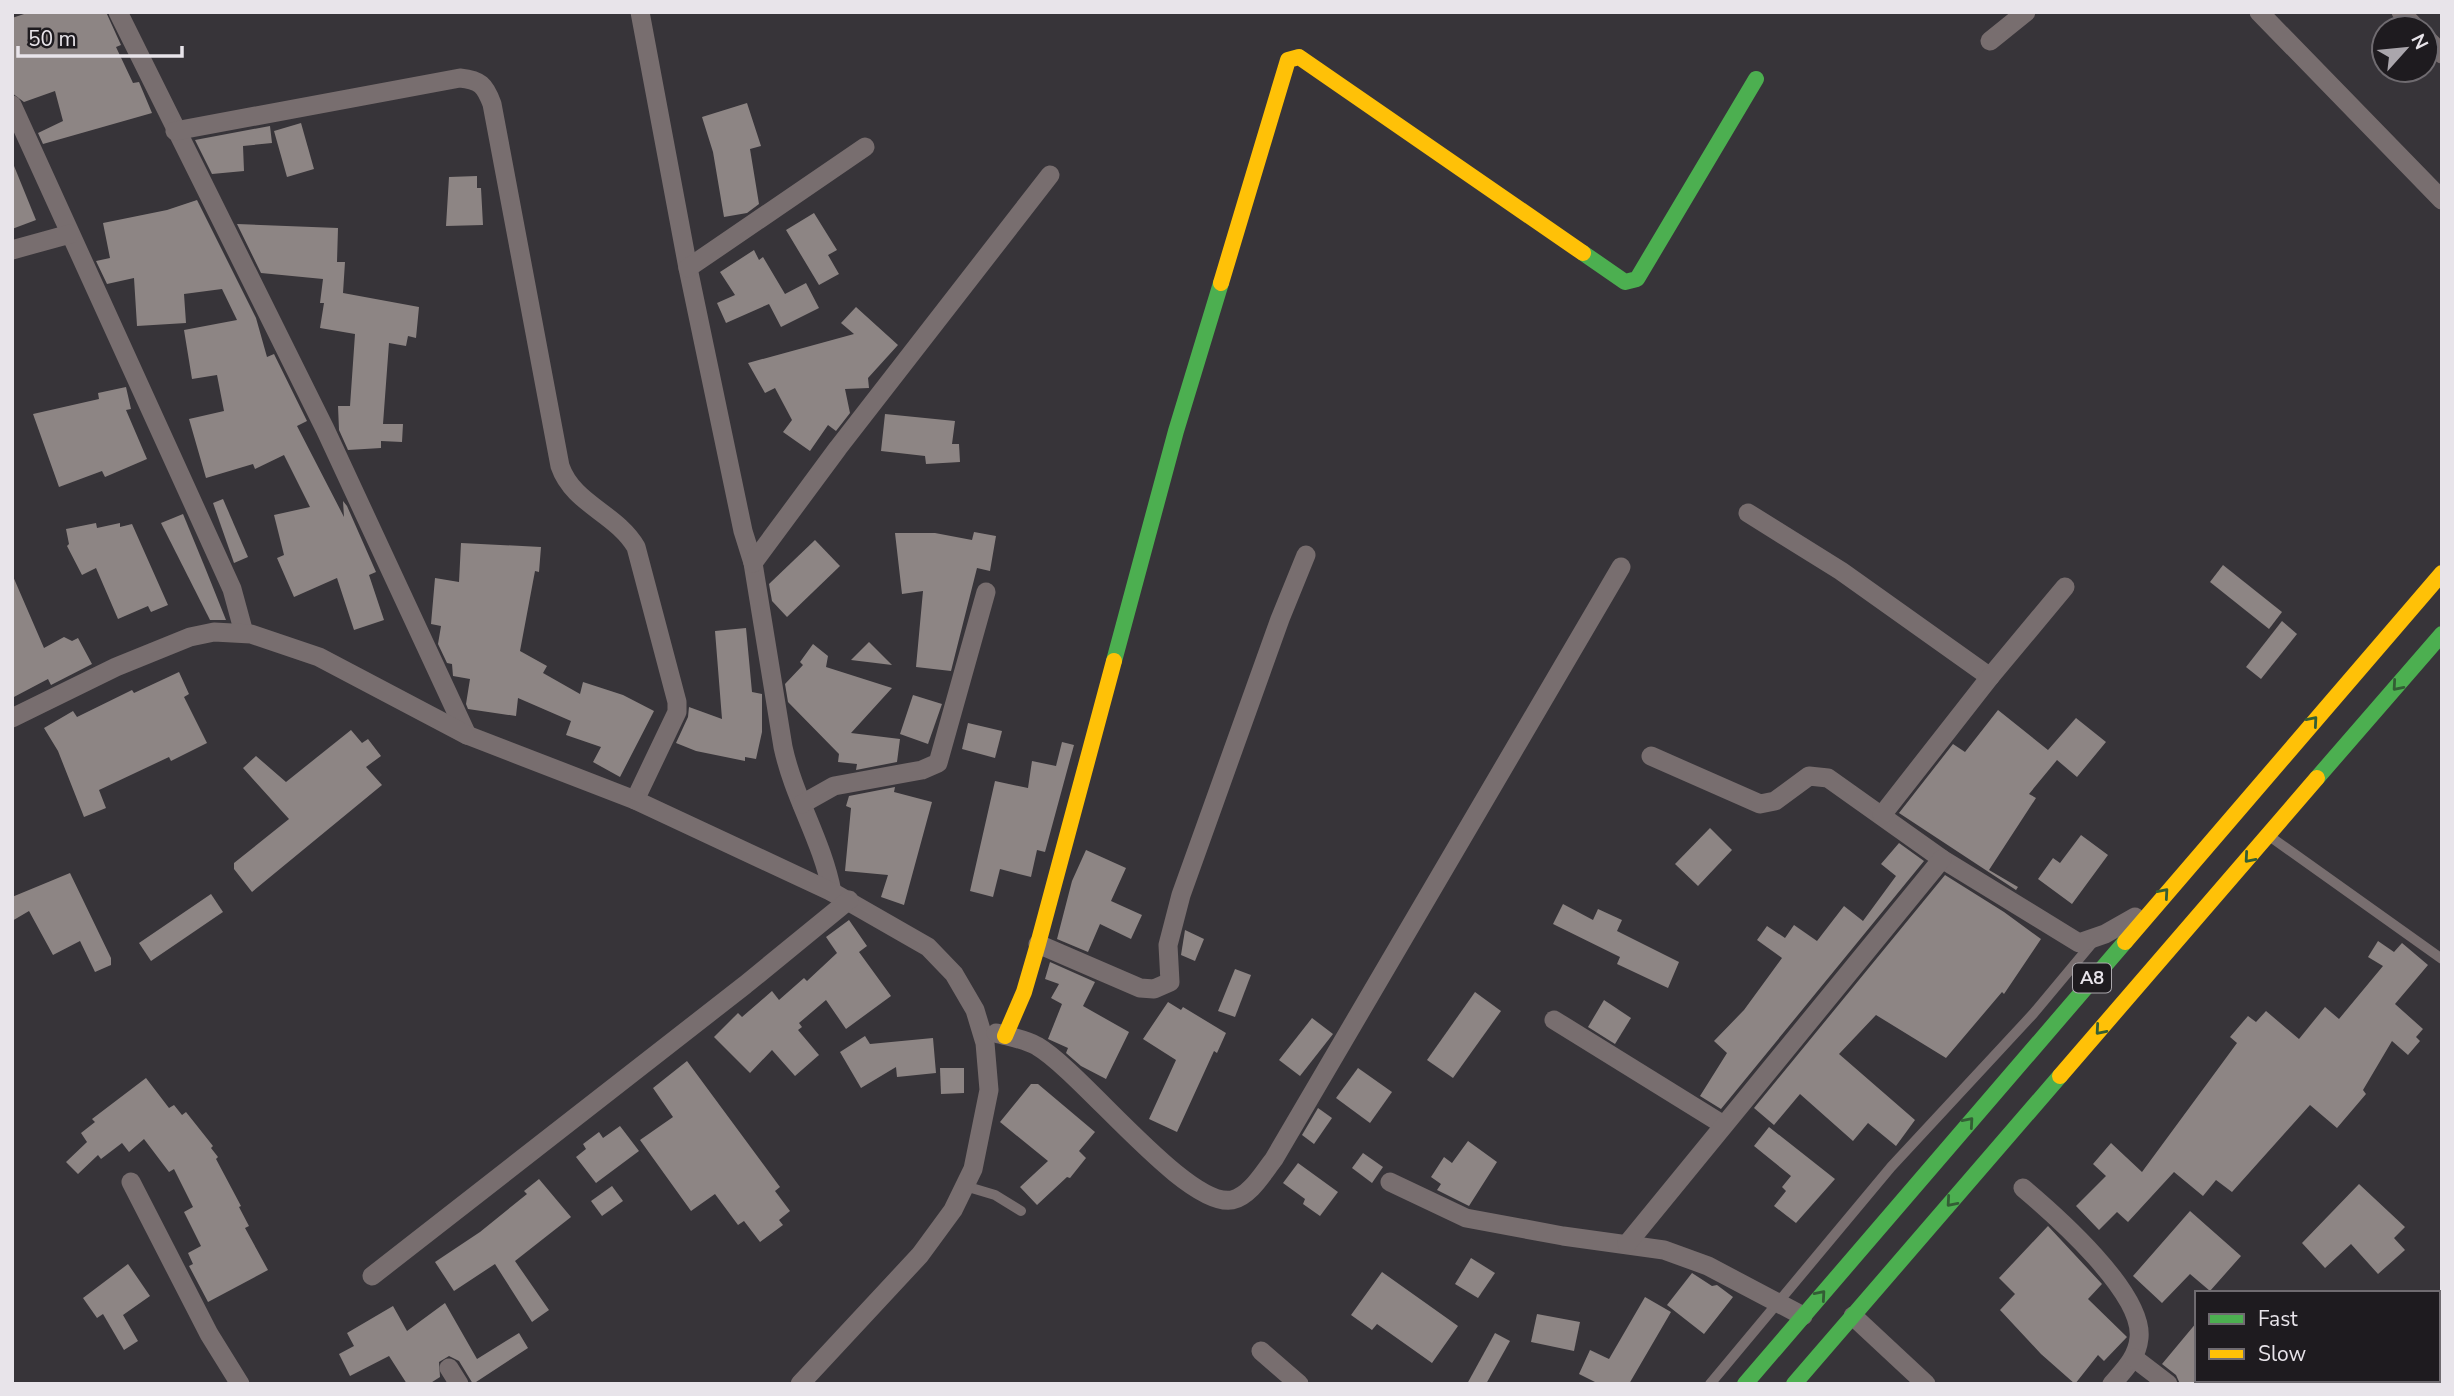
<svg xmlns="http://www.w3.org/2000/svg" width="2454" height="1396" font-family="'Nunito Sans',sans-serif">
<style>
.building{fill:#8d8584}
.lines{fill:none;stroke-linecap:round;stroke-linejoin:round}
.lane{stroke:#786e6f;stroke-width:10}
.street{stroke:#786e6f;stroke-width:19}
.fast{stroke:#4caf50;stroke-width:16}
.slow{stroke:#ffc107;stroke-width:16}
.oneway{stroke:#335e35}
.labels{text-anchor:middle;stroke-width:7;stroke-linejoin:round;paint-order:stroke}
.shield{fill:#1e1b1f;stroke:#aba8ad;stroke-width:2}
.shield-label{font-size:18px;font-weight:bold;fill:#e8e4ea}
</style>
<rect width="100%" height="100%" fill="#373439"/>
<g class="building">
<path d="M30,12H106L121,45L116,47L133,83L139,82L152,113L43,144L38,133L63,121L55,91L24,102L12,93V18Z"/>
<path d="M747,103L761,146L750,149L759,204L747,213L724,217L713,152L702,117Z"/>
<path d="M301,123L314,169L287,177L274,131Z"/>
<path d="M270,126L272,143L243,146L244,171L212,174L195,140Z"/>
<path d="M12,161L36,220L12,229Z"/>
<path d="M477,176V188H481L483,225L446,226L449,177Z"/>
<path d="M197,200L256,318L267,357L274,354L307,421L297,426L344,517L343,501L347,506L376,572L369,575L384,620L354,630L337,578L294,597L277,558L284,555L274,515L310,507L284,455L255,469L253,464L206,478L189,419L224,411L217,375L192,379L184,330L237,320L222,289L184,294L186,323L137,326L134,278L107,284L96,261L110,258L103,223L167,210Z"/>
<path d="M814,213L837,250L828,255L839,274L819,285L786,230Z"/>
<path d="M237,224L338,228L337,262H345L343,293L419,307L416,338L408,336L406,346L389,343L383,424H403L402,442L381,441V448L348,450L339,430L338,406H350L355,334L320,328L324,303H320L323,279L261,273Z"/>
<path d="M754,250L759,260L763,257L785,294L806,283L819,308L781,327L769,304L726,323L717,303L735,295L720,272Z"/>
<path d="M856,307L898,345L868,378L869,388L845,389L850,413L836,431L828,425L810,451L783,432L792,420L775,388L765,393L748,363L854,334L841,323Z"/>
<path d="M126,387L131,409L126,410L147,459L105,477L102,471L59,487L33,414L99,399L98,393Z"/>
<path d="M885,414L955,421L952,444H959L960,462L926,464L925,456L881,451Z"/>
<path d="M223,499L248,557L234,563L213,503Z"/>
<path d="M183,514L206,570L226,620H210L161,523Z"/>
<path d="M96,523L97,528L120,523V527L132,524L168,605L151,612L148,606L118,619L96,568L82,575L67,546L69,544L66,529Z"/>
<path d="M974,532L996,536L990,571L977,568L951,671L916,667L923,591L902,594L895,533H935L972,540Z"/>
<path d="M815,540L840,566L787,617L772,601L769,584Z"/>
<path d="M461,543L541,547L539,572L535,571L520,651L547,666L543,673L580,694L583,682L623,695L654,711L620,777L593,762L601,747L566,735L571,721L518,698L516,716L468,709L466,704L470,679L453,676L452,664L447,663L438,644L441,626L431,624L435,578L459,582Z"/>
<path d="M2223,565L2282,612L2269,629L2210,582Z"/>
<path d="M12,574L44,648L64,637L72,641L78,638L92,664L51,685L48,679L12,698Z"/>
<path d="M2282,621L2297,634L2261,679L2246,667Z"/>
<path d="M746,628L752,692L762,694V732L756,759L745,757V761L696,751L676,743L688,717L689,707L722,719L715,631Z"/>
<path d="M869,642L892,665L851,660Z"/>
<path d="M813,644L828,656L826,667L892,688L851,733L900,739L897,762L856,770L857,764L838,762L839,754L788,702L785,684L803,665L800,662Z"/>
<path d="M179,672L189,694L184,697L207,743L171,761L169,757L99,790L106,808L84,817L58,751L44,728L73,711L77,717L132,690L134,693Z"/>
<path d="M913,695L942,704L928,744L900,734Z"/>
<path d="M1998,710L2048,750L2076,718L2106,742L2077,777L2057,760L2029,794L2036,798L1989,870L2018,887L2016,890L1899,813L1953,744L1965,752Z"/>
<path d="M968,723L1002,731L995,758L962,749Z"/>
<path d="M351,730L362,743L368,739L381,756L366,767L382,785L252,892L234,869V863L289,819L243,768L256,756L286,782Z"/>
<path d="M1062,742L1074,745L1045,852L1037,850L1031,877L1000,869L993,897L970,891L995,781L1028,788L1032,761L1056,766Z"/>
<path d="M895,787L894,792L932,802L904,905L881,897L888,875L845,871L851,808L846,806L849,796Z"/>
<path d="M1710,828L1732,850L1698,886L1675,864Z"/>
<path d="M2081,835L2108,855L2072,904L2038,879L2053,858L2060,863Z"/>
<path d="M1899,843L1924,861L1721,1109L1700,1096L1727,1053L1714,1041L1744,1010L1782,958L1757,940L1767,926L1785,938L1794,925L1817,941L1844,906L1863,921L1896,876L1881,864Z"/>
<path d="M1086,850L1126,868L1111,901L1142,915L1131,939L1100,924L1088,952L1057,939L1072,881Z"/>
<path d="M70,873L111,958V965L95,972L80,941L53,955L29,911L12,921V897Z"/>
<path d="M1945,875L2004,912L2041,939L2004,994L2002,992L1946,1058L1876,1015L1839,1054L1915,1120L1896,1146L1868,1123L1853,1141L1800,1094L1774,1125L1754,1108Z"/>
<path d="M211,894L223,912L151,961L139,943Z"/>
<path d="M1563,904L1593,920L1598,909L1622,920L1617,931L1679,962L1668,988L1617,964L1620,957L1553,924Z"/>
<path d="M849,920L867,946L859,952L891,996L846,1029L826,1000L799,1023L802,1027L798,1030L819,1055L795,1076L772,1050L750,1073L714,1037L738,1013L742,1017L772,991L779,1000L804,978L807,981L837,953L826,937Z"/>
<path d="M1185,930L1204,939L1195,961L1181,955Z"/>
<path d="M2378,941L2394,952L2402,943L2428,965L2395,1004L2423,1029L2416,1037L2420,1041L2408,1055L2392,1041L2363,1090L2366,1094L2337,1128L2310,1105L2232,1192L2216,1180L2203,1196L2174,1172L2128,1222L2117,1212L2099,1230L2076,1206L2106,1176L2093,1164L2111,1143L2142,1172L2237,1043L2230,1037L2248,1016L2256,1022L2266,1011L2299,1039L2325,1007L2339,1019L2383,966L2368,957Z"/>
<path d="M1050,962L1095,982L1083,1006L1129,1032L1106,1079L1081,1066L1066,1053L1068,1048L1048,1039L1062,1004L1051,998L1059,984L1045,979Z"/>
<path d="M1235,969L1251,975L1235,1017L1218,1011Z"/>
<path d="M1475,992L1501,1011L1453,1078L1427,1060Z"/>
<path d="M1604,1000L1631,1018L1615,1044L1588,1027Z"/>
<path d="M1168,1002L1181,1010L1183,1007L1226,1033L1217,1053L1214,1051L1177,1132L1149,1119L1176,1060L1143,1039Z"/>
<path d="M1312,1018L1333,1034L1300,1076L1279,1060Z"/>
<path d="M865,1036L870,1044L933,1038L936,1073L897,1077L896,1067L861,1088L840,1052Z"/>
<path d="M687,1061L780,1187L775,1191L790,1211L779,1220L783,1225L760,1242L744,1221L738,1225L715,1194L691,1211L640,1140L673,1117L653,1088Z"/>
<path d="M940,1068H964V1093L941,1094Z"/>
<path d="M1358,1068L1392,1092L1370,1123L1336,1098Z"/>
<path d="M146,1078L169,1108L174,1105L182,1115L186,1112L213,1146L211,1148L218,1157L216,1159L241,1206L239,1207L249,1226L245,1228L268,1270L208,1302L189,1266L193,1264L188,1253L201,1246L184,1212L193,1207L174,1169L169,1172L144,1139L129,1152L122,1143L101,1159L98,1155L78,1174L66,1162L87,1142L81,1133L95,1122L92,1119Z"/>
<path d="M1031,1084H1038L1095,1132L1079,1151L1086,1158L1070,1178L1067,1177L1037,1205L1020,1187L1048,1161L1000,1122Z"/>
<path d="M1318,1108L1332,1118L1314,1144L1302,1135Z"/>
<path d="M620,1126L639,1151L596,1183L576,1157L586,1149L583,1144L599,1132L603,1138Z"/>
<path d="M1769,1127L1835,1179L1796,1223L1774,1206L1786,1191L1782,1187L1791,1176L1754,1146Z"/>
<path d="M1468,1141L1497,1162L1469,1206L1437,1190L1441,1184L1431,1177L1444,1157L1452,1163Z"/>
<path d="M1363,1153L1383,1167L1372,1183L1352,1168Z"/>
<path d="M1298,1163L1338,1192L1320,1216L1303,1204L1305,1199L1283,1183Z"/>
<path d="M539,1179L571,1217L515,1261L549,1310L532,1322L495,1264L454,1291L435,1262L480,1232L527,1194L524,1191Z"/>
<path d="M2359,1184L2405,1227L2394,1238L2405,1250L2378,1274L2351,1244L2325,1268L2302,1243Z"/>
<path d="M612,1186L623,1201L602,1216L591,1201Z"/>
<path d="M2190,1211L2241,1256L2210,1291L2190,1274L2162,1303L2133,1276Z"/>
<path d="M2048,1226L2102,1284L2088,1299L2127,1337L2104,1361L2098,1355L2075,1384L2041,1354L2000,1310L2015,1294L1999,1278Z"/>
<path d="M1471,1258L1495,1273L1478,1298L1455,1284Z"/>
<path d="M128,1264L150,1296L123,1315L138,1341L124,1350L103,1314L97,1318L83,1298Z"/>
<path d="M1382,1272L1458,1326L1432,1363L1377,1324L1372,1330L1351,1315Z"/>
<path d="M1692,1273L1712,1286L1717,1285L1733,1297L1704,1334L1667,1305Z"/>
<path d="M1645,1297L1671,1312L1629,1384H1599L1579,1374L1590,1350L1609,1359Z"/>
<path d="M445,1303L477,1359L519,1333L528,1348L473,1384L459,1361L449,1356L439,1362L440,1377L429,1384H407L389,1356L350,1376L339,1354L354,1346L347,1333L393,1306L407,1331Z"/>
<path d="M1537,1314L1580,1322L1574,1351L1531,1342Z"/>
<path d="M2197,1322V1384H2180L2176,1375L2162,1364Z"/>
<path d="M1495,1333L1510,1341L1486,1384H1467Z"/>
</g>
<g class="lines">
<g class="lane">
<path d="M2272,838L2442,959"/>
<path d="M965,1186L995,1195L1021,1211"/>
<path d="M1710,1384L1891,1167L2033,1014L2094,941"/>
</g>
<g class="street">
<path d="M118,12L325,429L467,735"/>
<path d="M640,12L688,268L743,531L753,563L783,747C794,798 822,840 832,892"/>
<path d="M2259,12L2442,200"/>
<path d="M2401,12L2416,28"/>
<path d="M2426,38L2442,54"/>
<path d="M1990,41L2026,12"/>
<path d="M12,105L232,589L244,633"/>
<path d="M175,131L460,78C480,80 485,85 492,104L560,466C573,504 616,513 636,547L677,702V712L635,800"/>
<path d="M12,250L70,234"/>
<path d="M688,268L865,147"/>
<path d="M1748,513L1841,571L1990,677"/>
<path d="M753,563L838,448L1050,175"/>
<path d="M12,718L116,667L190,637L214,632L251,634L319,657L467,735L635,800L832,892L928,947L954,974L975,1010L985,1043L989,1090L973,1169L953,1210L920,1255L800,1384"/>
<path d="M1651,756L1760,804L1775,801L1809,776L1828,778L1942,859L2079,943L2105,934L2135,917"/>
<path d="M802,804L834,786L922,770L938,763L986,592"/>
<path d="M1882,815L1990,677L2065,587"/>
<path d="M1038,944L1140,988L1154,989L1170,982L1168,945L1181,895L1280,619L1306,555"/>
<path d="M1554,1020L1722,1124"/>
<path d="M996,1033C1010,1037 1024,1039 1037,1046C1083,1073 1186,1208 1232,1200C1250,1196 1263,1173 1274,1159L1621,567"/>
<path d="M131,1182L209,1334L240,1384"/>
<path d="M1390,1182L1466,1218L1563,1236L1664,1250L1708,1266L1803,1316"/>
<path d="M2023,1188C2055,1215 2144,1293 2139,1338C2137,1358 2124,1370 2112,1384"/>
<path d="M1627,1244L1942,859"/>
<path d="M372,1276L745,985L849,900"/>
<path d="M1853,1316L1926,1384"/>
<path d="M1261,1351L1299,1384"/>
<path d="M2134,1358L2168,1384"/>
<path d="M449,1368L459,1384"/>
</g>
<g class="fast">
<path d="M1583,253L1625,282L1637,279L1756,79"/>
<path d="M1114,661L1176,431L1221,283"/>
<path d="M2317,778L2442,634"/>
<path d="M1745,1384L2125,942"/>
<path d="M1794,1384L2060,1076"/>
</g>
<g class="slow">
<path d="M1221,283L1288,60L1299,57L1583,253"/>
<path d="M2125,942L2442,573"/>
<path d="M1005,1036L1024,992L1038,944L1114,661"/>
<path d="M2060,1076L2317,778"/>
</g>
</g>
<defs><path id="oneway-chevron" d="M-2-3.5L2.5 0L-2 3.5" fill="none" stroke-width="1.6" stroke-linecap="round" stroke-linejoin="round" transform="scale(1.75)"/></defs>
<g class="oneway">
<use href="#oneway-chevron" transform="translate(2397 686) rotate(131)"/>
<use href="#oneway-chevron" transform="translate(2313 721) rotate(-49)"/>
<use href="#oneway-chevron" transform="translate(2249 858) rotate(131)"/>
<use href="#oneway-chevron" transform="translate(2164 893) rotate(-49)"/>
<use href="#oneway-chevron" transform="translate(2100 1030) rotate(131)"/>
<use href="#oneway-chevron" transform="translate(1969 1122) rotate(-49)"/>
<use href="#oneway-chevron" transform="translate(1951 1202) rotate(131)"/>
<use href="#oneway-chevron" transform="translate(1821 1295) rotate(-49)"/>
</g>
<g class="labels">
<rect class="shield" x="2073" y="963.5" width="38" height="29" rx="5"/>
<g class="shield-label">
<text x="2092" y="984">A8</text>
</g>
</g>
<rect width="2454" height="1396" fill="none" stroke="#e8e4ea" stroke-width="28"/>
<rect x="2195" y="1291" width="245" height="91" fill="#1e1b1f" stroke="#6f6b70" stroke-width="2"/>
<rect x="2209" y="1314" width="35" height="10" fill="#4caf50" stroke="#6f6b70" stroke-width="2"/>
<text x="2258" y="1326" font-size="21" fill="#e8e4ea">Fast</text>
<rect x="2209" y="1349" width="35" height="10" fill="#ffc107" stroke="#6f6b70" stroke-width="2"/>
<text x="2258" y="1361" font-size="21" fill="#e8e4ea">Slow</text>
<g transform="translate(2405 49) rotate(63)"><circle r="33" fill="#1e1b1f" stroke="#6f6b70" stroke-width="2"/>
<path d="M0-5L12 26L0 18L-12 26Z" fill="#aaa6ac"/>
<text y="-10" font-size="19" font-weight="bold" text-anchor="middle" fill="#e8e4ea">N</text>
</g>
<path d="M18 46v10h164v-10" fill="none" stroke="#e8e4ea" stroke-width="3.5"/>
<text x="28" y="46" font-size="21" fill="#e8e4ea" stroke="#1e1b1f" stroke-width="5" paint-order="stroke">50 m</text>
</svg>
